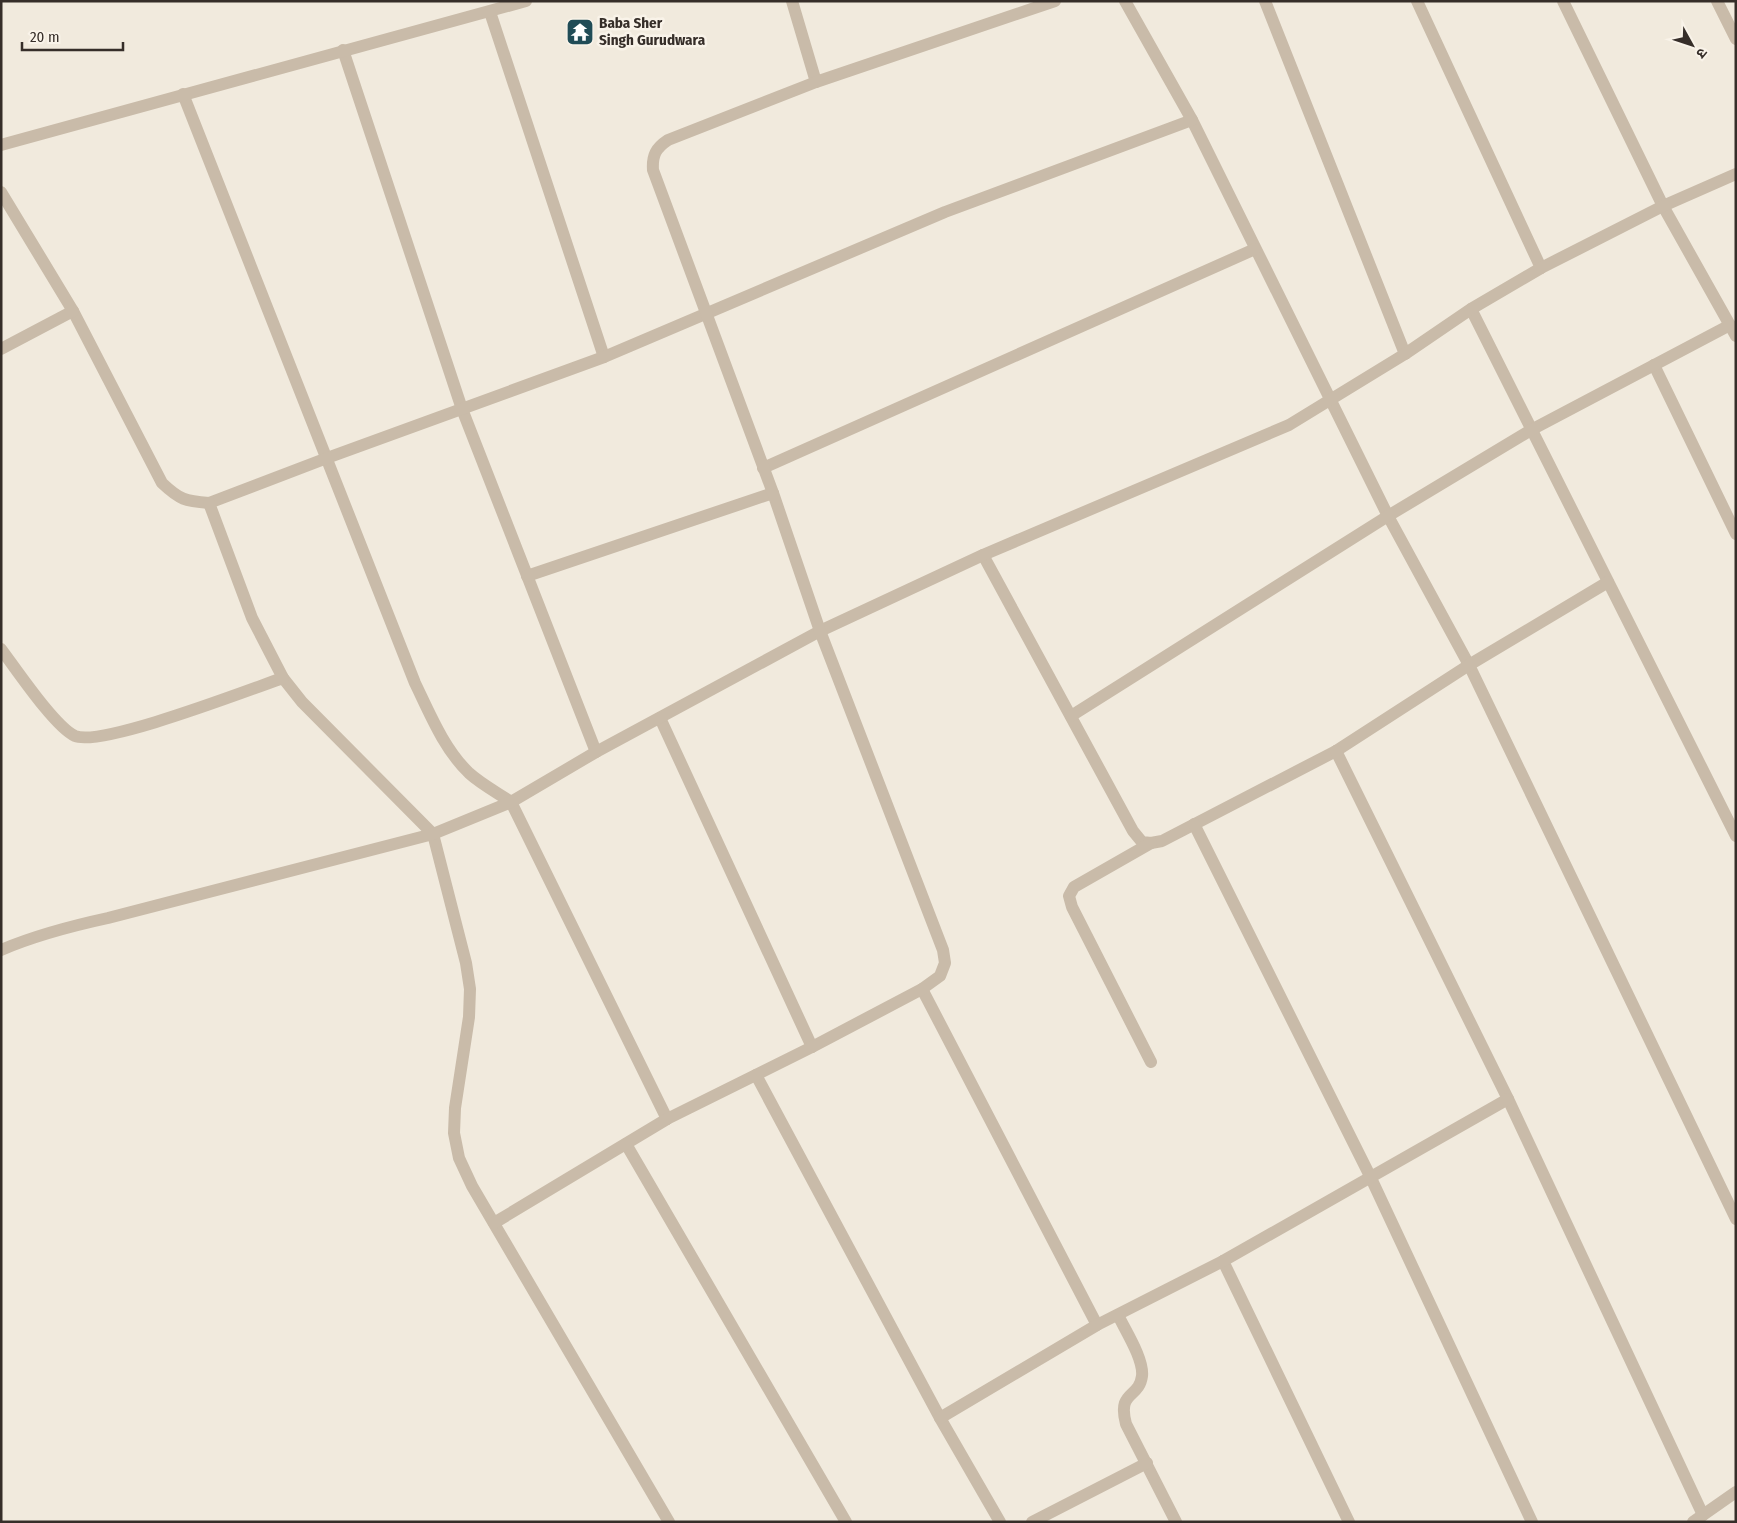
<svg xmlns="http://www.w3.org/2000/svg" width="1737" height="1523" font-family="'Fira Sans Condensed','Noto Sans Devanagari',sans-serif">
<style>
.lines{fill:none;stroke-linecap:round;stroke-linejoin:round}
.minor{stroke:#c9bba9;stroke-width:12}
.labels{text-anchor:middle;stroke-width:5;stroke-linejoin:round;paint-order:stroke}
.poi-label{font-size:15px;font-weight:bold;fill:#362e29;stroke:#f9f3e9;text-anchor:start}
</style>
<rect width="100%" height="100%" fill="#f1eadd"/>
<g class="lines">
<g class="minor">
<path d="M792,1L816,82"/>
<path d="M1125,1L1192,120L1388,516L1469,665L1736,1219"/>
<path d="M1265,1L1405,354"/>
<path d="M1417,1L1541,268"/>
<path d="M1563,1L1663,206L1736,336"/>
<path d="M1717,1L1736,39"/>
<path d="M490,12L604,357"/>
<path d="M343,50L462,409L596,752"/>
<path d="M183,94L415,683C430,714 444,749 469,773C481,784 498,793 511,802L667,1119"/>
<path d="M1,145L526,1"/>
<path d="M1,192L73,311L162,483C180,500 185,501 209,503L327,458L604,357L945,212L1192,120"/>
<path d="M1471,309L1736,836"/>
<path d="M1,349L73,311"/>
<path d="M1654,365L1736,534"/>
<path d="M763,468L1255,249"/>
<path d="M209,503L252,618L283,678L302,702L433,834L466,963L470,989L469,1017L455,1108L454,1133L459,1158L472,1186L669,1522"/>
<path d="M983,555L1133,831L1142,842L1151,843L1162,841L1336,751L1469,665L1608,582"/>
<path d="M527,576L773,493"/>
<path d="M1,649C16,669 55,727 75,736C102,747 248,690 283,678"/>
<path d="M1071,716L1388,516L1531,430L1730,325"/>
<path d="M660,718L812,1047"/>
<path d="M1336,751L1508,1099L1703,1515"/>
<path d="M1194,824L1370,1176L1532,1522"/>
<path d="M1151,843L1074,887L1069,896L1072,907L1151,1062"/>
<path d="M1,950C36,935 71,926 108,918L433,834L511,802L596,752L820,631L983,555L1289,425L1405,354L1471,309L1541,268L1663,206L1736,174"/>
<path d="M922,989L1097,1325"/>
<path d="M756,1075L940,1418L1000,1522"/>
<path d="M626,1144L846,1522"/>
<path d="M494,1223L667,1119L812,1047L922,989L940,976L945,963L943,950L820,631L773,493L653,170C652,155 656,148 668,140L816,82L1055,1"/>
<path d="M1223,1261L1349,1522"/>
<path d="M1118,1315C1125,1330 1144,1359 1142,1376C1139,1399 1117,1390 1126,1424L1176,1522"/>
<path d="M940,1418L1097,1325L1223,1261L1508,1099"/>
<path d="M1032,1522L1147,1463"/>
<path d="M1693,1522L1736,1492"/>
</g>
</g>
<defs>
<symbol id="temple-square" viewBox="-11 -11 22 22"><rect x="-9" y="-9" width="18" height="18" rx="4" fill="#204c56" stroke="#f9f3e9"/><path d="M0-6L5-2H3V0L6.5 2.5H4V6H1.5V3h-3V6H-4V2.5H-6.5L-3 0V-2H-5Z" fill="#fff"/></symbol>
</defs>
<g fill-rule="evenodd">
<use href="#temple-square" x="564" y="16" width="32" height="32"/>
</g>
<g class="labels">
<g class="poi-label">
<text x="599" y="28">Baba Sher<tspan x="599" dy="17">Singh Gurudwara</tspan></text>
</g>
</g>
<rect width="1737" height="1523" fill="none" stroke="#362e29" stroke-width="5"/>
<g transform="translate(1692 45) rotate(130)" stroke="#f9f3e9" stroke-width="4" paint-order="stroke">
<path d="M0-4L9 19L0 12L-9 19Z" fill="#362e29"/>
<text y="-8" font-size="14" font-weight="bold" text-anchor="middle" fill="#362e29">उ</text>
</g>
<path d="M22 42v8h101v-8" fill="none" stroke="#362e29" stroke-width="2.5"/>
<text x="30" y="42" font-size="15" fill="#362e29" stroke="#f9f3e9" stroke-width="4" paint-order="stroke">20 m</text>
</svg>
